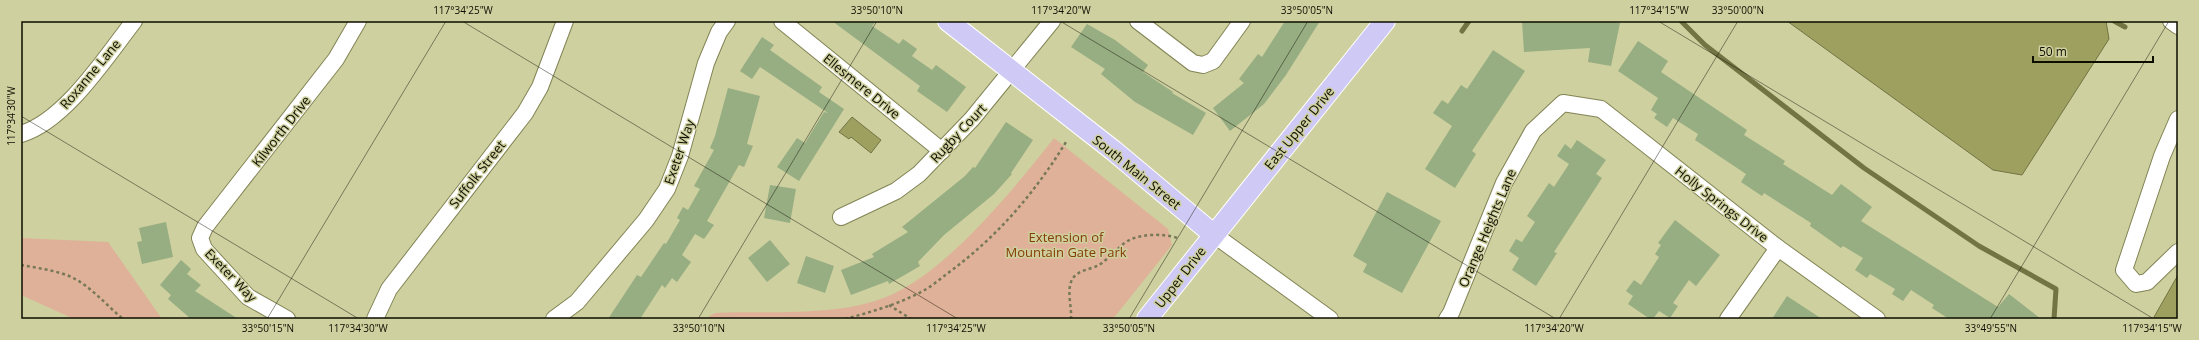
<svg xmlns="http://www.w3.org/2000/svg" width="2199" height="340" font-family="'Open Sans',sans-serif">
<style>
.green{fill:#dfb198}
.water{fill:#9ea060;stroke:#727443}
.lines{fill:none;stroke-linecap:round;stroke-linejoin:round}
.stream{stroke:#727443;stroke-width:5}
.building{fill:#97ad82}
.minor-casing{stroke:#828455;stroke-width:18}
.major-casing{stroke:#fff;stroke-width:22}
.path{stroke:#777858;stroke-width:2.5;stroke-dasharray:3 3;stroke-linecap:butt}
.minor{stroke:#fff;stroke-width:16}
.major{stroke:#cfc9f5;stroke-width:20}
.ticks{fill:none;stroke:#0d0d00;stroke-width:1;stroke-opacity:0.45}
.labels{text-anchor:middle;stroke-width:3;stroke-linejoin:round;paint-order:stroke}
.street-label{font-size:13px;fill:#0d0d00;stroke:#ced09f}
.park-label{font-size:13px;fill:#843c03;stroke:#ced09f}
.neatline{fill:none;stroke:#0d0d00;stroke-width:1.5}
.ticks-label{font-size:10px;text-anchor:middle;fill:#0d0d00}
</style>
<rect width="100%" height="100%" fill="#ced09f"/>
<g class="green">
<path d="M1054,138L1168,229L1172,245L1113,319H705L715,313C765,311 827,316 875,301C940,282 1013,190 1054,138Z"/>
<path d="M21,238L108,242L162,319H74L21,295Z"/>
</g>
<g class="water">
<path d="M1787,21H2106L2109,39L2022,175L1993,170Z"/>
<path d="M852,117L881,140L871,153L851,137L849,139L839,132Z"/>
<path d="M2178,275V319H2155L2154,317Z"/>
</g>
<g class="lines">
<g class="stream">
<path d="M1681,21L1705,45L1864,168L1979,246L2056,289L2054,319"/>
<path d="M2114,21L2125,27"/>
<path d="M1462,31L1469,21"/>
</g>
</g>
<g class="building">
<path d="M832,21H876L872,26L899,44L903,39L917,49L912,56L932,70L936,65L966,87L947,112L917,91L920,86Z"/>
<path d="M1285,21H1320L1286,75L1264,104L1230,131L1213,108L1244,83L1239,79L1258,54L1262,57Z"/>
<path d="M1522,21H1607L1620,23L1611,66L1588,62L1590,48L1524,52Z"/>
<path d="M1087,24L1115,40L1148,65L1143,72L1173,92L1172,93L1206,113L1193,135L1135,102L1101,74L1105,69L1071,47Z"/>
<path d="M762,37L774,45L770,50L822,87L819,92L844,109L799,181L777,167L797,138L805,143L824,112L828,113L760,67L752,79L740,71Z"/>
<path d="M1638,41L1668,61L1661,72L1747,130L1744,135L1785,161L1783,164L1832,195L1841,184L1872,207L1861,221L1998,307L2009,294L2041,319H1949L1932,308L1934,305L1911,290L1903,301L1892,294L1895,289L1870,274L1867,278L1855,270L1863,258L1843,246L1841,248L1810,226L1811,223L1764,193L1762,196L1741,182L1746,174L1695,140L1698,134L1673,118L1667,127L1654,118L1657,114L1651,110L1658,98L1618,71Z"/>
<path d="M1493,50L1525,71L1472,151L1476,154L1455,188L1425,169L1452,126L1433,113L1442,100L1448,104L1461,85L1467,89Z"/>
<path d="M728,88L760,96L747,144L753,146L744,167L739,165L707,221L714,225L704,239L695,234L682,255L691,262L677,282L672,278L665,288L662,285L640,319H608L637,275L641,277L664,243L666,244L680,220L677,218L683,207L688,210L700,189L694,186L714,150L710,148L715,136Z"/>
<path d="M1006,122L1033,140L1011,173L1012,174L994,194L944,235L918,262L920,266L889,284L888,281L851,295L841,270L874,257L872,254L908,232L902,227L965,176L973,167L975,168Z"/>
<path d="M1577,140L1606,160L1596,174L1602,178L1554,252L1557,253L1536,286L1512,270L1519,258L1509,251L1516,239L1522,242L1535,222L1527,216L1549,183L1554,187L1569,164L1557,156L1565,144L1571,149Z"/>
<path d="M770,185L796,189L790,223L764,218Z"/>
<path d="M1387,192L1441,221L1402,293L1363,272L1367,264L1353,256Z"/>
<path d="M1675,220L1720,255L1696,286L1689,280L1673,303L1678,306L1670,318L1659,311L1653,319H1650L1628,304L1633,296L1626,291L1634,280L1641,285L1659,257L1655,254L1661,245L1658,243Z"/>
<path d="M166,222L173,257L142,264L137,242L142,241L139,228Z"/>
<path d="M770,240L790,264L767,282L748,258Z"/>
<path d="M806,256L834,266L825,293L797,283Z"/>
<path d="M181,260L191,269L187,274L201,285L195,291L238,319H191L168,299L171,295L160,285Z"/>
<path d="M1787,296L1822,319H1772Z"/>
</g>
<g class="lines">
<defs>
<g id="minor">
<path d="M782,21L942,151"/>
<path d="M1138,21L1193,63L1203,65L1213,61L1242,21"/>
<path d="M2171,21L2178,26"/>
<path d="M2178,119L2162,156L2124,270L2136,284L2147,282L2178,252"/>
<path d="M21,134C65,121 106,57 134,21"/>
<path d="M841,217L896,191L919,174L972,119L1052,21"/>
<path d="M1213,234L1330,319"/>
<path d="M287,319L248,297L204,249L200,238L205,227L336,59L358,21"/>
<path d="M375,319L389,289L525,113L540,87L565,21"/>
<path d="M554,319L577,302L646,220L667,189L680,156L706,63L719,32L727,21"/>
<path d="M1447,319L1451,313L1504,183L1533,131L1563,103L1601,109L1778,248L1877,319"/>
<path d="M1728,319L1778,248"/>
</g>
<g id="major">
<path d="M948,21L1114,151L1213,234"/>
<path d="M1147,319L1385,21"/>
</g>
</defs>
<use href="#minor" class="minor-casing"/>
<use href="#major" class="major-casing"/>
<g class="path">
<path d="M21,265C37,268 54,270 69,276C90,285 106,305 123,319"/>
<path d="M889,305L911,319"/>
<path d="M845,319C871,312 899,304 923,291C932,286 940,279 948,273C997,237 1034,194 1066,142"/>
<path d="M1071,319C1072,308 1067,293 1071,282C1075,270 1090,270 1099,265C1108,259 1114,252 1122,245C1135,233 1162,233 1178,238"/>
</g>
<use href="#minor" class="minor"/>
<use href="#major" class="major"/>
</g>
<path class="ticks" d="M462,21L958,319M1060,21L1556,319M1658,21L2154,319M21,116L359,319M267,319L446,21M698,319L877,21M1129,319L1308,21M1559,319L1738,21M1990,319L2169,21"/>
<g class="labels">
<g class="street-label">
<text transform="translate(90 74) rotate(-50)" y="5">Roxanne Lane</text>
<text transform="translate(862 86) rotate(39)" y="5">Ellesmere Drive</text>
<text transform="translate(1299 128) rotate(-51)" y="5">East Upper Drive</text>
<text transform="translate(281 131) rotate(-52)" y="5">Kilworth Drive</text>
<text transform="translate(958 133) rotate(-47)" y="5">Rugby Court</text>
<text transform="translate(679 152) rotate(-71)" y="5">Exeter Way</text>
<text transform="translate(1137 172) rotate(39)" y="5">South Main Street</text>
<text transform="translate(477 174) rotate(-52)" y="5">Suffolk Street</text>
<text transform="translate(1722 204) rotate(38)" y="5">Holly Springs Drive</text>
<text transform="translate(1487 228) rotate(-67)" y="5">Orange Heights Lane</text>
<text transform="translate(231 275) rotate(46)" y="5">Exeter Way</text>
<text transform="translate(1180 277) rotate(-52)" y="5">Upper Drive</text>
</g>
<g class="park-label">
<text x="1066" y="242">Extension of<tspan x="1066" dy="15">Mountain Gate Park</tspan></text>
</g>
</g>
<rect width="2199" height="340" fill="none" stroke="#ced09f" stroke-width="44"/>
<path d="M2033 56v6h120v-6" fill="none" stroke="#0d0d00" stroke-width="2"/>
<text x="2039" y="56" font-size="12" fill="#0d0d00" stroke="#ced09f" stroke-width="3" paint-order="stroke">50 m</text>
<rect x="22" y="22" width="2155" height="296" class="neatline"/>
<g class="ticks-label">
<text x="463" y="14">117°34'25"W</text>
<text x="877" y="14">33°50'10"N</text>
<text x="1061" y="14">117°34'20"W</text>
<text x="1307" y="14">33°50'05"N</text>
<text x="1659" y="14">117°34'15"W</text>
<text x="1738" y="14">33°50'00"N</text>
<text transform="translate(11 116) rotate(-90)" y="4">117°34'30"W</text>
<text x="268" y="332">33°50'15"N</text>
<text x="358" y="332">117°34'30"W</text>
<text x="699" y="332">33°50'10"N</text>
<text x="956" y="332">117°34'25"W</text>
<text x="1129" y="332">33°50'05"N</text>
<text x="1554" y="332">117°34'20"W</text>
<text x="1991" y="332">33°49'55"N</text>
<text x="2152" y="332">117°34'15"W</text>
</g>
</svg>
